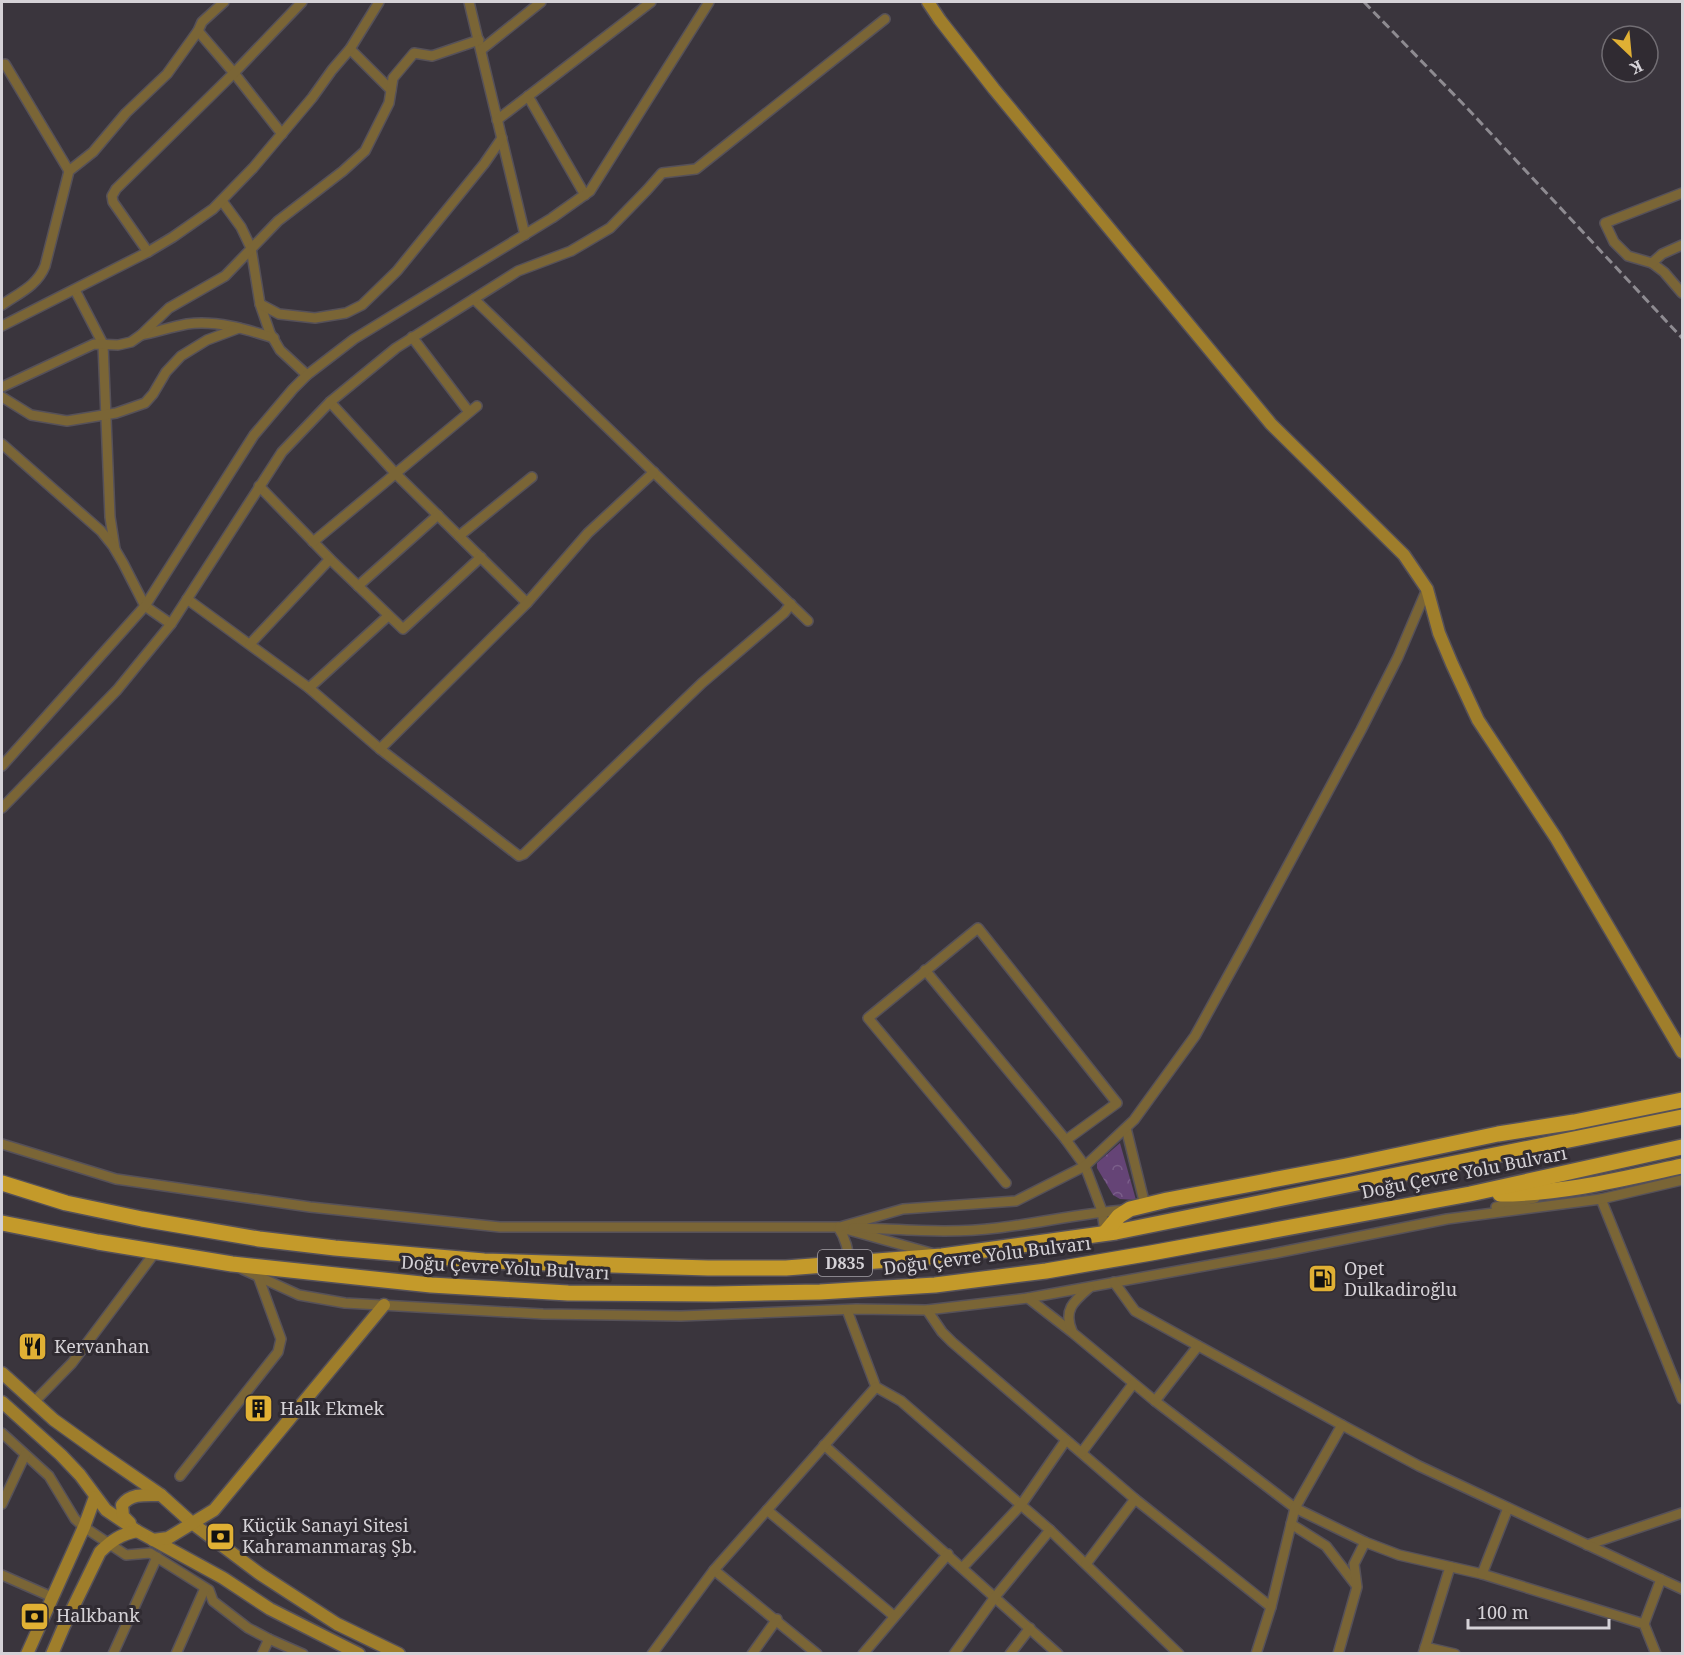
<svg xmlns="http://www.w3.org/2000/svg" width="1684" height="1655" font-family="'Noto Serif',serif">
<style>
.park{fill:url(#park-crowns)}
.lines{fill:none;stroke-linecap:round;stroke-linejoin:round}
.minor-casing{stroke:#565159;stroke-width:12}
.secondary-casing{stroke:#565159;stroke-width:15}
.trunk-casing{stroke:#565159;stroke-width:18}
.minor{stroke:#7a6536;stroke-width:9}
.secondary{stroke:#9f7e2b;stroke-width:12}
.trunk{stroke:#c49a2a;stroke-width:15}
.rail{stroke:#8e8b91;stroke-width:3;stroke-dasharray:9 4.5;stroke-linecap:butt}
.labels{text-anchor:middle;stroke-width:6;stroke-linejoin:round;paint-order:stroke}
.shield{fill:#302b32;stroke:#a4a0a6;stroke-width:1.5}
.shield-label{font-size:16px;font-weight:bold;fill:#d5d2d7}
.street-label{font-size:18px;fill:#d5d2d7;stroke:#302b32}
.poi-label{font-size:18px;fill:#d5d2d7;stroke:#302b32;text-anchor:start}
</style>
<defs>
<pattern id="park-crowns" width="20" height="18" patternUnits="userSpaceOnUse" patternTransform="scale(1.5)"><rect width="20" height="18" fill="#654476"/><path d="M2 6a3 3 0 1 1 6 0M12 15a3 3 0 1 1 6 0" fill="none" stroke="#7a5e89"/></pattern>
</defs>
<rect width="100%" height="100%" fill="#3a353d"/>
<path class="park" d="M1120,1143L1136,1200L1120,1199L1113,1195L1097,1168V1163Z"/>
<g class="lines">
<defs>
<g id="minor">
<path d="M469,2L525,235"/>
<path d="M198,31L234,73L282,134"/>
<path d="M350,49L391,90"/>
<path d="M481,50L541,2"/>
<path d="M2,65L5,64L69,171"/>
<path d="M528,96L585,195"/>
<path d="M497,120L651,2"/>
<path d="M1682,193L1605,223L1614,242L1628,256L1652,263L1664,272L1682,293"/>
<path d="M222,201L241,227L251,248L260,304L270,333L280,350L307,375"/>
<path d="M148,252L113,202L112,196L116,189L234,73L302,2"/>
<path d="M1652,263L1662,254L1682,245"/>
<path d="M75,290L103,344L110,517L115,549"/>
<path d="M474,299L808,621"/>
<path d="M260,304L279,314L315,318L346,313L362,305L397,271L484,164L502,138"/>
<path d="M2,305C19,293 37,286 45,266L69,171L93,152L126,113L167,74L198,31L202,22L224,2"/>
<path d="M2,326L148,252L173,237L213,209L253,168L312,98L332,70L350,49L379,2"/>
<path d="M141,335C156,332 171,327 187,324C216,320 246,329 274,338"/>
<path d="M412,337L469,412"/>
<path d="M2,387L94,344L118,345L131,342L141,335L169,308L225,276L278,221L343,171L365,151L389,103L393,78L414,53L432,56L479,40"/>
<path d="M2,397L31,415L67,421L116,413L145,403L153,394L166,372L181,356L207,340L239,328"/>
<path d="M330,402L396,474L527,603"/>
<path d="M2,444L101,531L113,546L123,563L145,606L171,624"/>
<path d="M259,486L330,559L403,629L481,557"/>
<path d="M459,536L532,477"/>
<path d="M313,542L477,406"/>
<path d="M358,586L438,515"/>
<path d="M187,599L309,688L380,749L519,856L524,854L702,683L784,613L791,604"/>
<path d="M250,644L330,559"/>
<path d="M309,688L388,616"/>
<path d="M380,749L527,603L588,533L654,472"/>
<path d="M2,766L145,606L254,435L293,389L307,375L354,339L552,218L590,191L709,2"/>
<path d="M2,808L117,690L171,624L282,452L330,402L396,348L518,271L571,251L610,228L647,190L662,173L696,169L885,19"/>
<path d="M925,970L1066,1140L1085,1166L1102,1211L1105,1233"/>
<path d="M1126,1128L1145,1205"/>
<path d="M2,1144L116,1179L310,1207L500,1227H838L931,1253"/>
<path d="M1006,1183L868,1018L978,928L1117,1103L1066,1140"/>
<path d="M1601,1199L1682,1399"/>
<path d="M1496,1207L1535,1198"/>
<path d="M838,1227C846,1239 848,1249 849,1263"/>
<path d="M840,1227L903,1209L1016,1201L1085,1166L1134,1120L1195,1036L1243,949L1361,730L1398,657L1427,589"/>
<path d="M853,1228C900,1229 949,1234 997,1228C1040,1223 1082,1213 1125,1210"/>
<path d="M242,1269L299,1295L345,1303L543,1314L681,1316L856,1309L927,1310L1028,1298L1276,1253L1447,1219L1601,1199L1682,1180"/>
<path d="M1114,1282L1135,1311L1342,1425"/>
<path d="M1028,1298L1073,1333L1155,1401L1295,1508L1365,1542L1399,1555L1482,1574L1644,1624L1656,1654"/>
<path d="M847,1310L876,1387L901,1401L1021,1505L1050,1530L1179,1654"/>
<path d="M927,1310L942,1332L952,1342L1135,1499L1271,1607"/>
<path d="M1072,1331C1063,1310 1074,1301 1089,1288"/>
<path d="M1155,1401L1198,1346"/>
<path d="M34,1402L72,1363L156,1251"/>
<path d="M2,1433L49,1476L75,1519L84,1527L126,1555L150,1553L209,1590L213,1601L248,1628L269,1639L303,1654"/>
<path d="M824,1445L1058,1654"/>
<path d="M1082,1452L1133,1384"/>
<path d="M180,1476L278,1352L281,1339L258,1276"/>
<path d="M2,1504L25,1455"/>
<path d="M767,1510L894,1616"/>
<path d="M1291,1524L1326,1546L1356,1585"/>
<path d="M1587,1545L1682,1513"/>
<path d="M1086,1564L1135,1499"/>
<path d="M963,1567L1021,1505L1066,1440"/>
<path d="M714,1570L817,1654"/>
<path d="M1482,1574L1508,1508"/>
<path d="M2,1575L52,1597"/>
<path d="M1644,1624L1661,1579"/>
<path d="M1425,1647L1455,1654"/>
<path d="M113,1654L157,1557"/>
<path d="M176,1654L205,1588"/>
<path d="M262,1654L269,1639"/>
<path d="M652,1654L714,1570L876,1387"/>
<path d="M752,1654L777,1619"/>
<path d="M863,1654L948,1554"/>
<path d="M954,1654L995,1597L1050,1530"/>
<path d="M1010,1654L1030,1628"/>
<path d="M1256,1654L1271,1607L1295,1508L1342,1425L1419,1466L1682,1589"/>
<path d="M1338,1654L1357,1587L1354,1564L1365,1542"/>
<path d="M1423,1654L1450,1567"/>
</g>
<g id="secondary">
<path d="M928,2L940,20L994,89L1271,424L1404,555L1427,589L1439,633L1452,664L1478,720L1556,838L1682,1052"/>
<path d="M2,1373L54,1420L100,1453L161,1495L192,1523L260,1574L337,1624L399,1654"/>
<path d="M2,1402L61,1455L80,1475L106,1510L137,1531L223,1578L270,1609L359,1654"/>
<path d="M130,1523L123,1516L122,1505C131,1493 146,1495 161,1495"/>
<path d="M153,1540L168,1538L214,1510L384,1305"/>
<path d="M27,1654L84,1527L95,1497"/>
<path d="M52,1654L64,1626L100,1552C111,1541 121,1534 137,1531"/>
</g>
<g id="trunk">
<path d="M2,1183L66,1203L142,1219L259,1239L335,1248L484,1261L708,1268H786L942,1256L1116,1232L1682,1117"/>
<path d="M1500,1194C1562,1194 1622,1179 1682,1166"/>
<path d="M2,1223L98,1242L232,1264L431,1285L568,1293L715,1294L820,1292L935,1285L1046,1271L1151,1253L1470,1194L1682,1147"/>
<path d="M1105,1233L1119,1216L1130,1209L1167,1200L1346,1166L1498,1134L1574,1122L1682,1100"/>
</g>
</defs>
<use href="#minor" class="minor-casing"/>
<use href="#secondary" class="secondary-casing"/>
<use href="#trunk" class="trunk-casing"/>
<use href="#minor" class="minor"/>
<use href="#secondary" class="secondary"/>
<use href="#trunk" class="trunk"/>
<path class="rail" d="M1364,2L1467,108L1682,338"/>
</g>
<defs>
<symbol id="fuel-square" viewBox="-11 -11 22 22"><rect x="-9" y="-9" width="18" height="18" rx="4" fill="#e0b034" stroke="#302b32"/><path d="M-5.5-6h7V0h2V4h1.3V-2.5L3-4.5l.8-.8L6-3V5H2.5V1h-1V6h-7ZM-4.2-4.7v3.2H.2V-4.7Z" fill="#111"/></symbol>
<symbol id="restaurant-square" viewBox="-11 -11 22 22"><rect x="-9" y="-9" width="18" height="18" rx="4" fill="#e0b034" stroke="#302b32"/><path d="M-5-6h1v4h1v-4h1v4h1v-4h1v5L-1.5 .5V6h-2V.5L-5-1ZM5-6V6H3V1.5H1.5Q1.5-4 5-6Z" fill="#111"/></symbol>
<symbol id="building-square" viewBox="-11 -11 22 22"><rect x="-9" y="-9" width="18" height="18" rx="4" fill="#e0b034" stroke="#302b32"/><path d="M-4-6H4V6H1V3H-1V6H-4ZM-2.5-4.3h1.7v1.8h-1.7ZM.8-4.3h1.7v1.8H.8ZM-2.5-1h1.7V.8h-1.7ZM.8-1h1.7V.8H.8Z" fill="#111"/></symbol>
<symbol id="bank-square" viewBox="-11 -11 22 22"><rect x="-9" y="-9" width="18" height="18" rx="4" fill="#e0b034" stroke="#302b32"/><path d="M-6-4H6V4H-6ZM0-2.3a2.3 2.3 0 1 0 0 4.6a2.3 2.3 0 1 0 0-4.6Z" fill="#111"/></symbol>
</defs>
<g fill-rule="evenodd">
<use href="#fuel-square" x="1306" y="1262" width="33" height="33"/>
<use href="#restaurant-square" x="16" y="1330" width="33" height="33"/>
<use href="#building-square" x="242" y="1392" width="33" height="33"/>
<use href="#bank-square" x="204" y="1520" width="33" height="33"/>
<use href="#bank-square" x="18" y="1600" width="33" height="33"/>
</g>
<g class="labels">
<rect class="shield" x="818" y="1250" width="54" height="26" rx="4.5"/>
<g class="shield-label">
<text x="845" y="1269">D835</text>
</g>
<g class="street-label">
<text transform="translate(1464 1173) rotate(-11)" y="6">Doğu Çevre Yolu Bulvarı</text>
<text transform="translate(987 1256) rotate(-7)" y="6">Doğu Çevre Yolu Bulvarı</text>
<text transform="translate(505 1268) rotate(3)" y="6">Doğu Çevre Yolu Bulvarı</text>
</g>
<g class="poi-label">
<text x="1344" y="1275">Opet<tspan x="1344" dy="21">Dulkadiroğlu</tspan></text>
<text x="54" y="1353">Kervanhan</text>
<text x="280" y="1415">Halk Ekmek</text>
<text x="242" y="1532">Küçük Sanayi Sitesi<tspan x="242" dy="21">Kahramanmaraş Şb.</tspan></text>
<text x="56" y="1622">Halkbank</text>
</g>
</g>
<rect width="1684" height="1655" fill="none" stroke="#d5d2d7" stroke-width="6"/>
<g transform="translate(1630 54) rotate(154)"><circle r="28" fill="#302b32" stroke="#726e74" stroke-width="1.5"/>
<path d="M0-4.5L10 22L0 15L-10 22Z" fill="#e0b034"/>
<text y="-9" font-size="16" font-weight="bold" text-anchor="middle" fill="#d5d2d7">K</text>
</g>
<path d="M1468 1619v9h141v-9" fill="none" stroke="#d5d2d7" stroke-width="3"/>
<text x="1477" y="1619" font-size="18" fill="#d5d2d7" stroke="#302b32" stroke-width="4.5" paint-order="stroke">100 m</text>
</svg>
